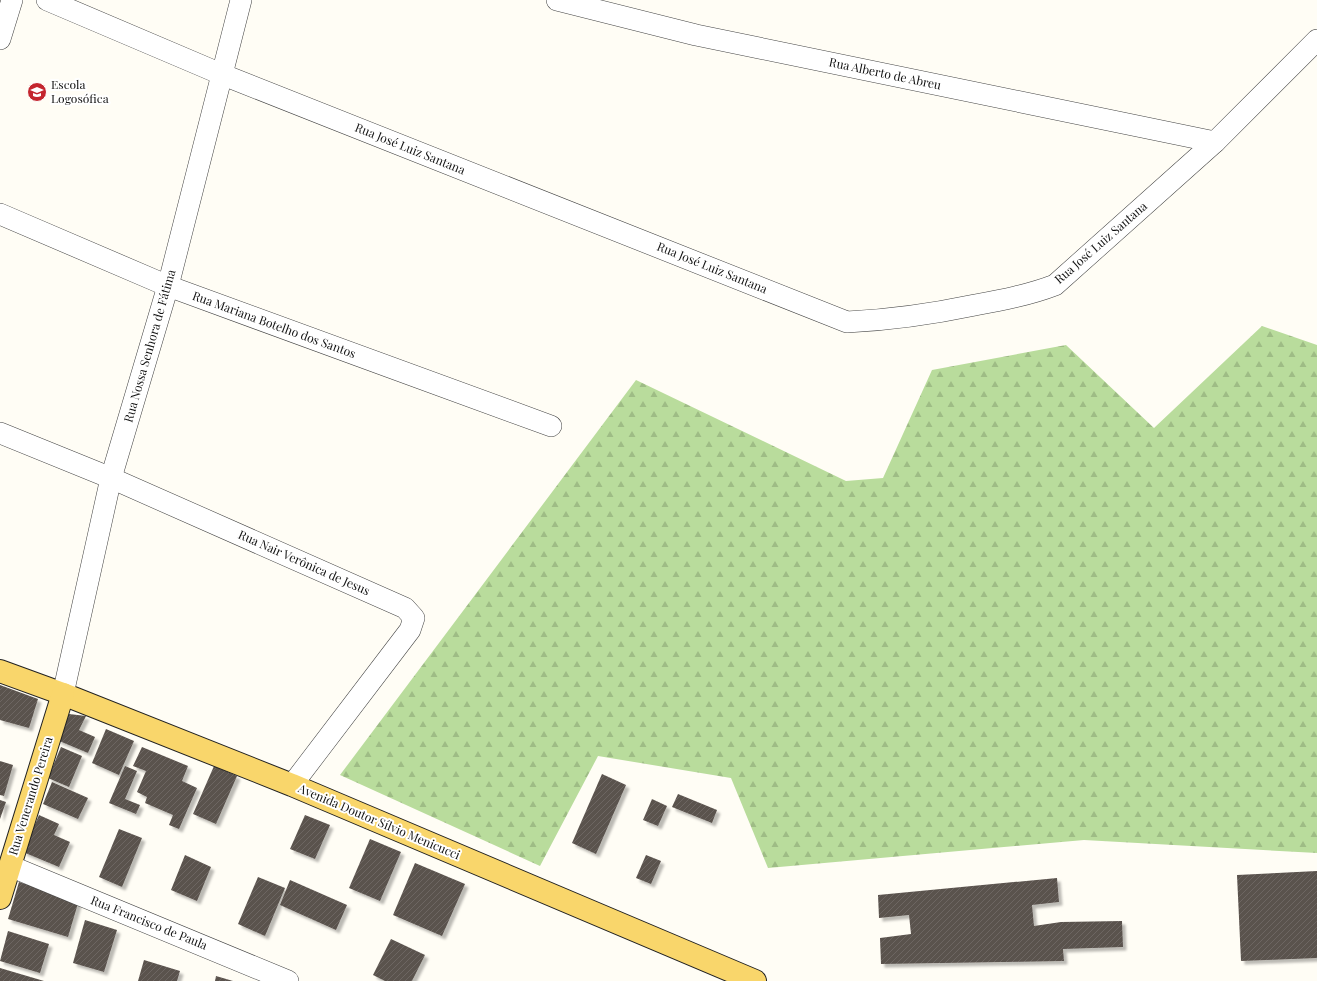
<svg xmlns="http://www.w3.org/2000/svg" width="1317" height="981" font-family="'Playfair Display',serif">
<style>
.forest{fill:url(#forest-firs)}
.building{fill:url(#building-hatch);filter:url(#shadow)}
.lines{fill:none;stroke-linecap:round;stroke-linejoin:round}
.minor-casing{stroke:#444;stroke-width:22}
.major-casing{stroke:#222;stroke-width:24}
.minor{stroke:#fff;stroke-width:21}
.major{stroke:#f9d66b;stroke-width:22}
.labels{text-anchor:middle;stroke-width:4;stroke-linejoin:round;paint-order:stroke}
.street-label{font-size:12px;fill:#111;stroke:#fff}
.poi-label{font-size:12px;fill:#111;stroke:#fff;text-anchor:start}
</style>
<defs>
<pattern id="forest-firs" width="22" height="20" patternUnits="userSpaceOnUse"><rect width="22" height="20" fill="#b9dc9c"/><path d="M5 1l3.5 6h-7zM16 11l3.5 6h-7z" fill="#9ebc85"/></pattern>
<pattern id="building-hatch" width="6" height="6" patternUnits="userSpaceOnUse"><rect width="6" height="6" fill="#5a524d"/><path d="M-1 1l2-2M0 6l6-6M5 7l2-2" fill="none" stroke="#6d6662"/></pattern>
<filter id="shadow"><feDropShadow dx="3.5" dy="3.5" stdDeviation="1" flood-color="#0004"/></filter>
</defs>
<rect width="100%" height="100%" fill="#fffdf5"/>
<path class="forest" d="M1262,326L1317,345V853L1084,840L768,868L731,778L598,756L540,866L340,775L636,380L846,481L883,478L932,370L1066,345L1154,428Z"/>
<g class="building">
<path d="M0,685L38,699L29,728L0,720Z"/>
<path d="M69,714L86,716L79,730L95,737L88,753L57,740Z"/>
<path d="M106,729L134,741L119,775L92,763Z"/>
<path d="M61,747L82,756L69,787L48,778Z"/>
<path d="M142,747L188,766L182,781L197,788L179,829L169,825L173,815L145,803L147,797L137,792L146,771L133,766Z"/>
<path d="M0,761L13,765L4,796L0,795Z"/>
<path d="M125,766L137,771L125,799L140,805L136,814L109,803Z"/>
<path d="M214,766L237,776L216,824L193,814Z"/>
<path d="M602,774L626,785L596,854L572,843Z"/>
<path d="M52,782L88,798L78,819L43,804Z"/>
<path d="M678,794L717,810L712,823L672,807Z"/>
<path d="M652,799L667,806L658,826L643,820Z"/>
<path d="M0,800L6,802L0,819Z"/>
<path d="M39,815L59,824L54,835L70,842L59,867L23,852Z"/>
<path d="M305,815L330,825L315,859L290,849Z"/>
<path d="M119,829L142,838L122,887L99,877Z"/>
<path d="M370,839L401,852L380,901L349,888Z"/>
<path d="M185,855L211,867L197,901L171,890Z"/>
<path d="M646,855L661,861L651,884L636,878Z"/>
<path d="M415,863L465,884L442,936L393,915Z"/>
<path d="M1317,871V958L1241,961L1237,875Z"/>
<path d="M258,877L285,888L265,936L238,924Z"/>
<path d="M1057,878L1059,902L1032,905L1034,926L1061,922L1122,921L1123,947L1063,949L1064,961L881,964L880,938L911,934L909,915L879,918L878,895Z"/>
<path d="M290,880L347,905L336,930L280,905Z"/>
<path d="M19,882L79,900L68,937L8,919Z"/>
<path d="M85,920L117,930L104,972L73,963Z"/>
<path d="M8,931L49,944L40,973L0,961Z"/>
<path d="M391,939L425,955L412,981H385L373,975Z"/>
<path d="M144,960L180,971L177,981H138Z"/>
<path d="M0,968L44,981H0Z"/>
<path d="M216,976L233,981H215Z"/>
</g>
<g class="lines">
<defs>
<g id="minor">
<path d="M47,0L221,74L847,322C890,320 932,314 975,305C1002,300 1029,295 1055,285L1215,142L1317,40"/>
<path d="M557,0L696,35L1215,142"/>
<path d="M0,39L12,0"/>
<path d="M0,214L168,286L551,426"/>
<path d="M0,433L111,478L405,608L414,618L410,630L292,785"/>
<path d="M63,694L111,478L168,286L241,0"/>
<path d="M10,866L288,981"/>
</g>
<g id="major">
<path d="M0,671L63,694L292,785L755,981"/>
<path d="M0,898L63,694"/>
</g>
</defs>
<use href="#minor" class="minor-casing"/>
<use href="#major" class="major-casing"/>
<use href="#minor" class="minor"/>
<use href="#major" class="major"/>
</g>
<defs>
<symbol id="school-disc" viewBox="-11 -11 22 22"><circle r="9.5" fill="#c4262e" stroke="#fff"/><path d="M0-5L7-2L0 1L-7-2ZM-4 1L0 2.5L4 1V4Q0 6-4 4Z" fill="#fff"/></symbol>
</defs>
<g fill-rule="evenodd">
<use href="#school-disc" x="26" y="81" width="22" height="22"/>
</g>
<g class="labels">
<g class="street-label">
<text transform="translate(885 74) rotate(12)" y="4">Rua Alberto de Abreu</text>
<text transform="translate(410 149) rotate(22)" y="4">Rua José Luiz Santana</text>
<text transform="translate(1101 243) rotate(-41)" y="4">Rua José Luiz Santana</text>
<text transform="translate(712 268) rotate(22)" y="4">Rua José Luiz Santana</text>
<text transform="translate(274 325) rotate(20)" y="4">Rua Mariana Botelho dos Santos</text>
<text transform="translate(150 346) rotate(-74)" y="4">Rua Nossa Senhora de Fátima</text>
<text transform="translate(304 563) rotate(24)" y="4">Rua Nair Verônica de Jesus</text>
<text transform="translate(31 796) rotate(-73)" y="4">Rua Venerando Pereira</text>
<text transform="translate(379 822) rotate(23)" y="4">Avenida Doutor Sílvio Menicucci</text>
<text transform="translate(149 923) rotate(22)" y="4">Rua Francisco de Paula</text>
</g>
<g class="poi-label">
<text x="51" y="89">Escola<tspan x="51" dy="14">Logosófica</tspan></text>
</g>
</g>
</svg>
